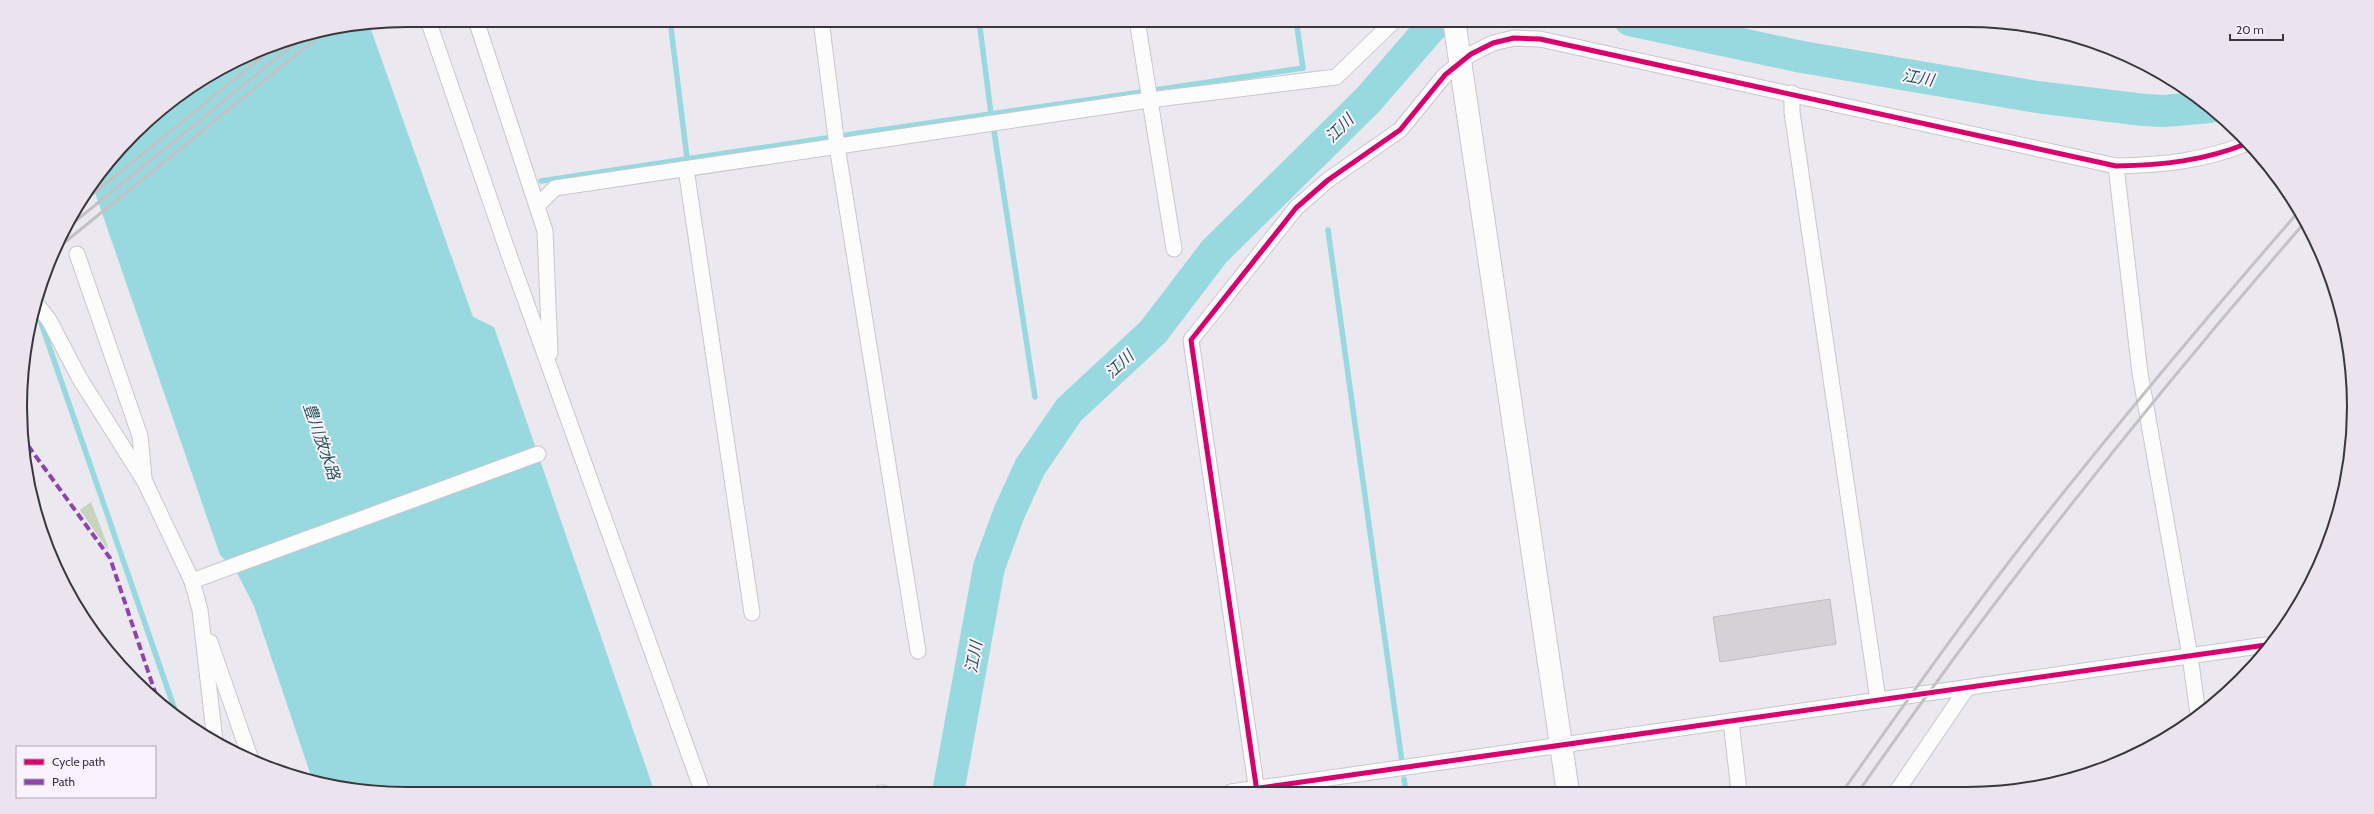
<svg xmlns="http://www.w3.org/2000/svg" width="2374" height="814" font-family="Cabin,'Noto Sans JP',sans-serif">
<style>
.green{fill:#c6d4be}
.water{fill:#97d9df}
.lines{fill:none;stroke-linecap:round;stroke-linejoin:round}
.stream{stroke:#97d9df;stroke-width:5.5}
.river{stroke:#97d9df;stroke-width:32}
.building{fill:#d4d2d7;stroke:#bfbcc2}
.street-casing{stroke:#cac6cd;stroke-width:17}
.secondary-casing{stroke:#cac6cd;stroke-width:24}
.street{stroke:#fcfcfd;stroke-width:15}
.secondary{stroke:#fcfcfd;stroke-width:22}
.rail{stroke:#c2c2c4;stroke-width:3}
.quiet{stroke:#8e44ad;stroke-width:4;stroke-dasharray:8 4;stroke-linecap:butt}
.cycleway-casing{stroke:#faf3ff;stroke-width:8}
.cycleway{stroke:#d6006c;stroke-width:5}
.labels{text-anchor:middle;stroke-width:4;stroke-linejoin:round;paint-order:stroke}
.water-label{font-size:16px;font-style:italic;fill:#295558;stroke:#faf3ff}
.rim{fill:none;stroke:#39363c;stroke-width:2}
</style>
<rect width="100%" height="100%" fill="#ece8f0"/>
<path class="green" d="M91,502L107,544L108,550L80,510Z"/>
<path class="water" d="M369,24L473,317L494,327L655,793L407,794L313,782L254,606L237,573L220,555L92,184C102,168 115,156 127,142C192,73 275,33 369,24Z"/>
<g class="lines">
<g class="stream">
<path d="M670,20L687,158"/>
<path d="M979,20L991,114"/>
<path d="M1155,90L1303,68L1296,20"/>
<path d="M994,131L1035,397"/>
<path d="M846,135L1142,92"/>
<path d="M541,181L826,138"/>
<path d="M1328,230L1402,762"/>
<path d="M38,314L177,716"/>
<path d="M1404,779L1406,792"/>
</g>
<g class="river">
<path d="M1630,20L1802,57L2037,97L2144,110L2164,111L2210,107"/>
<path d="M948,793L989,567L1009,513L1030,467L1069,410L1153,332L1214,252L1368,100L1433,25L1443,20"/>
</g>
</g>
<path class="building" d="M1830,599L1836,644L1720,662L1713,617Z"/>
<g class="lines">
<defs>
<g id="street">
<path d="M428,20L508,252L703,793"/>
<path d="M476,20L545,231L550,353"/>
<path d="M821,20L837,146L918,651"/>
<path d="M1137,20L1174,249"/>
<path d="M1792,93V112L1878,700"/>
<path d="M2116,166L2140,373L2190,656L2198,714"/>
<path d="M686,169L752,613"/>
<path d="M538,205L555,188L1149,100L1336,77L1395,20"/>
<path d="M77,254L140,436L144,478"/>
<path d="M39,307L49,320L80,379L145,482L192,581L200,610L215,741"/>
<path d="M192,581L538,454"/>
<path d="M210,642L251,760"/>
<path d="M1731,721L1739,791"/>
<path d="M1897,791L1967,688"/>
<path d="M1231,792L2266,645"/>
<path d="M1257,792L1191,340L1296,208L1328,180L1400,130L1445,75L1471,54L1493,43L1514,38L1540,39L2116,166C2163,165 2204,161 2248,143"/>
<path d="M880,793H883"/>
</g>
<path id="secondary" d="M1454,20L1568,792"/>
</defs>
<use href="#street" class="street-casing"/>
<use href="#secondary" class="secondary-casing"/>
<use href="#street" class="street"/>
<use href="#secondary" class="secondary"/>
<g class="rail">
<path d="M78,206L278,44"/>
<path d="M62,232L304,36"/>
<path d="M54,251L329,28"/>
<path d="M1843,791C1904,705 1964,619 2029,536C2116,425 2207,317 2300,210"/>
<path d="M1859,791C1997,592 2147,404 2306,221"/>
</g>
<path class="quiet" d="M21,436L110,558L158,701"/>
<defs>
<g id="cycleway">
<path d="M1231,792L2266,645"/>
<path d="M1257,792L1191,340L1296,208L1328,180L1400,130L1445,75L1471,54L1493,43L1514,38L1540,39L2116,166C2163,165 2204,161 2248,143"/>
</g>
</defs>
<use href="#cycleway" class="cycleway-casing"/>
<use href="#cycleway" class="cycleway"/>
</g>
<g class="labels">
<g class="water-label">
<text transform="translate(1918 77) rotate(10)" y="6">江川</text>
<text transform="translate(1339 128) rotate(-45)" y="6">江川</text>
<text transform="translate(1119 364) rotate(-43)" y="6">江川</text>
<text transform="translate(322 441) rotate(71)" y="6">豊川放水路</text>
<text transform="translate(973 657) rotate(-80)" y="6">江川</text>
</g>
</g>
<path d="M0 0H2374V814H0ZM407 27H1967A380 380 0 0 1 2347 407V407A380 380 0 0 1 1967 787H407A380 380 0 0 1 27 407V407A380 380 0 0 1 407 27Z" fill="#ebe4ef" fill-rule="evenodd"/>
<path class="rim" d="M407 27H1967A380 380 0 0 1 2347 407V407A380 380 0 0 1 1967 787H407A380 380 0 0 1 27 407V407A380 380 0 0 1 407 27Z"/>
<rect x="16" y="746" width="140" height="52" fill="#faf3ff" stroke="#ada7b1"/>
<rect x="24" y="759" width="20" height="6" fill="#d6006c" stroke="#ada7b1"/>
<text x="52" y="766" font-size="12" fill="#39363c">Cycle path</text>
<rect x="24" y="779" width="20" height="6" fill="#8e44ad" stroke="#ada7b1"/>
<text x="52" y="786" font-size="12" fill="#39363c">Path</text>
<path d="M2230 34v6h53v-6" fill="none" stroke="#39363c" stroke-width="2"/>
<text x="2236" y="34" font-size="12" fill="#39363c" stroke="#faf3ff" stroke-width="3" paint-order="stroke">20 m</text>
</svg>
